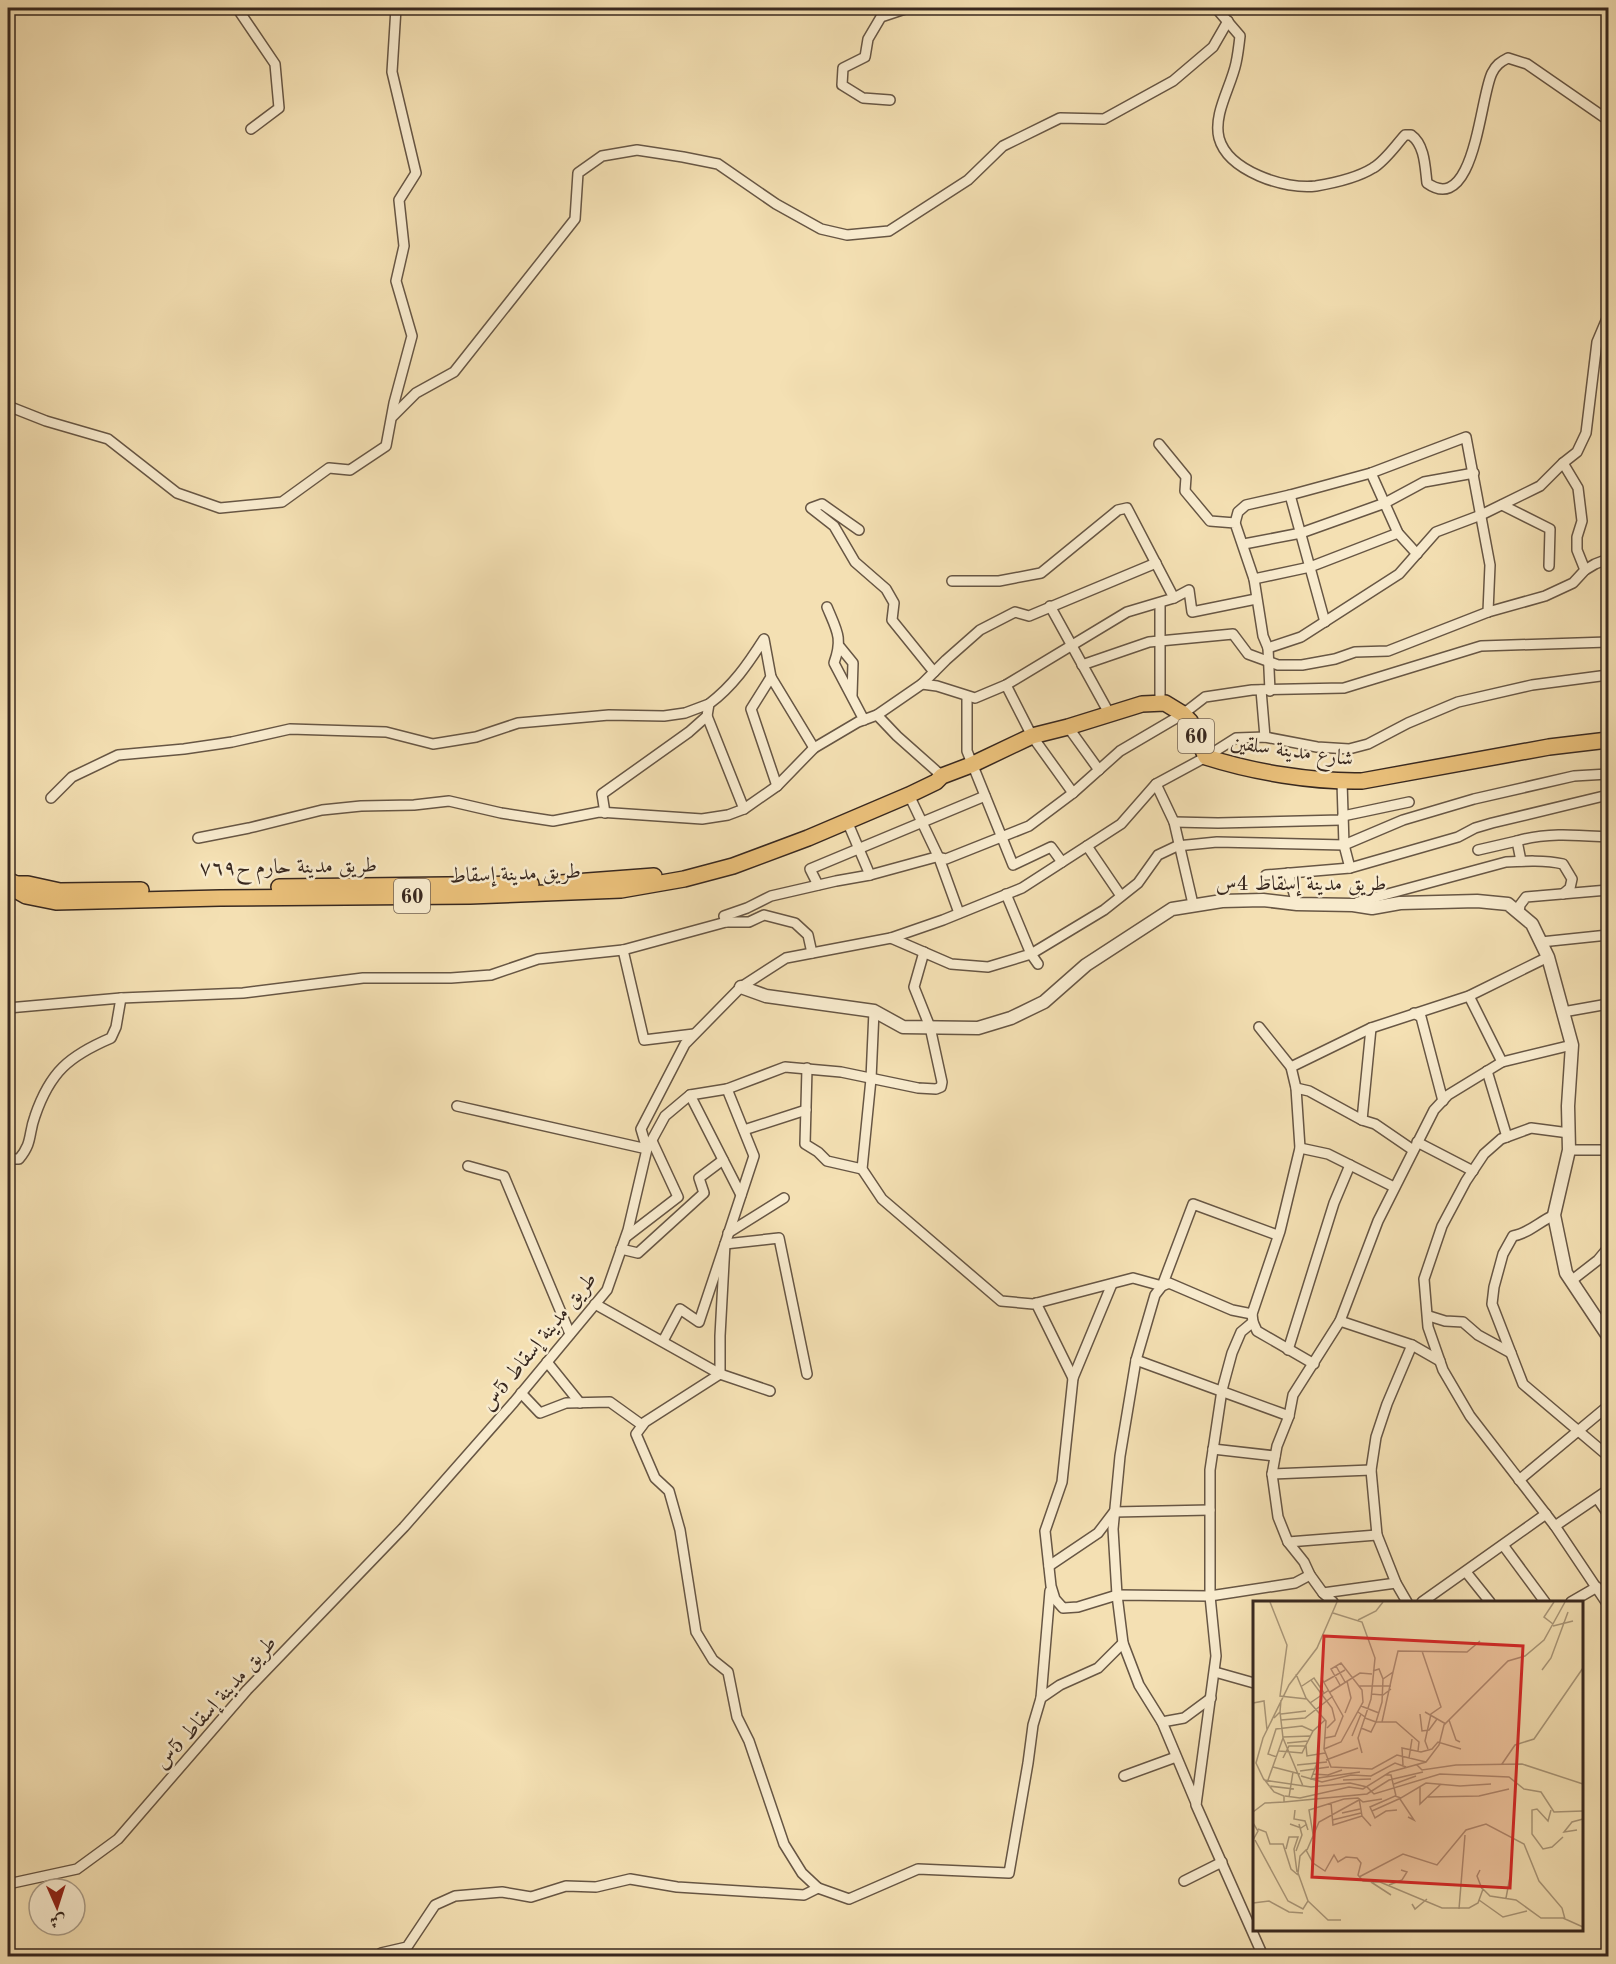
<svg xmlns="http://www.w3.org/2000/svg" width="1616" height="1964" font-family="'Old Standard TT',Amiri,serif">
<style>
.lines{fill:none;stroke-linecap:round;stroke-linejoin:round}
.minor-casing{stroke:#675644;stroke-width:12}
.tertiary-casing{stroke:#675644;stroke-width:15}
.primary-casing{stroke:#38281f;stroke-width:18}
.minor{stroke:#f8ebce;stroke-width:9}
.tertiary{stroke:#f8ebce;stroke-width:12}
.primary{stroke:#eac07a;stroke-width:15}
.labels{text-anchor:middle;stroke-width:5;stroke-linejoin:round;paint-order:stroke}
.shield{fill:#f8ebce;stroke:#726254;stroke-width:1.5}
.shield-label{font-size:20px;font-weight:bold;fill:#38281f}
.street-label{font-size:21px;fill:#38281f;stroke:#f8ebce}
.inset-road{fill:none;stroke:#a99678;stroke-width:1.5}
.view{fill:#d62828;fill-opacity:0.15;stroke:#d62828;stroke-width:3}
.inset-edge{fill:none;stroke:#38281f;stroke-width:3}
</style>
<rect width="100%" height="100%" fill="#f4e0b3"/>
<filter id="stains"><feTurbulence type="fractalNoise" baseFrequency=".00333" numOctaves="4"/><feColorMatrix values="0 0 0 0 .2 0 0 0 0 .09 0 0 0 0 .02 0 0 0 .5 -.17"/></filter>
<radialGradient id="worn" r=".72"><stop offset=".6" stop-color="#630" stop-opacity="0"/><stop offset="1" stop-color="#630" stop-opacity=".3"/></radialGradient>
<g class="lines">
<defs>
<g id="minor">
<path d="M237,8L275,64L279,108L251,129"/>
<path d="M1216,8L1240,36C1239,45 1238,54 1236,63C1231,87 1213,114 1219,138C1228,171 1285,190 1316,186C1334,183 1357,178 1373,168C1385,161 1395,146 1405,135H1411C1425,145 1425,167 1427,183C1475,217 1480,96 1492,73C1496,65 1500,62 1508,58L1527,64L1608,120"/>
<path d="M890,100L863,98L842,85L843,68L865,57L868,39L881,17L908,8"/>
<path d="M8,406L46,421L108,439L177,493L220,508L282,502L329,468L350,470L386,446L394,403L412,336L396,281L404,246L399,200L416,173L392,72L396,8"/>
<path d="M393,416L416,393L454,372L575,219L578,173L602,156L637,150L683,157L718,164L776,204L821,229L847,235L889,231L968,180L1003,146L1060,118L1104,119L1173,81L1213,47L1228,21"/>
<path d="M1159,444L1186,477L1185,491L1210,521L1235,523L1254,579L1263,636L1268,648L1270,691"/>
<path d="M1563,463L1578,488L1582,521L1577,537V550L1585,570"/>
<path d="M1371,473L1398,533L1417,554"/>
<path d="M1290,495L1325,622"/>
<path d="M1502,505L1550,529L1549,566"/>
<path d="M1235,523L1238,512L1246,505L1290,495L1371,473L1466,437L1490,565L1488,612"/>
<path d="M859,530L822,504L811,508L834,526L855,562L886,589L894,603L892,620L934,672"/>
<path d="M1244,544L1301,533L1385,503L1424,482L1474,473"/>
<path d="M1254,579L1310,567L1398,533"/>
<path d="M1174,598L1189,590L1192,612L1256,599"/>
<path d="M1160,603V703"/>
<path d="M1050,606L1109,713"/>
<path d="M827,607C837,631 843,638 834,663L864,720"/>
<path d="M840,647L853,663L852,695"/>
<path d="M1268,648L1301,637L1399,574L1436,532L1481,515L1540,486L1563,463L1577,452L1586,433L1597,342L1608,316"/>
<path d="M1082,665L1149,642L1233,634L1248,654L1278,665H1302L1335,659L1355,652L1388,651L1488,612L1545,596L1573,583L1585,570L1595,564L1608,559"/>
<path d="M771,677L814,748"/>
<path d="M922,684L946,660L980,630L1015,612L1029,616L1156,563"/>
<path d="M1006,685L1032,736L1073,793"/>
<path d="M1261,690L1265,737"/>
<path d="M967,697V751L1013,865L1051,847L1062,862"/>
<path d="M877,715L897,736L942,776"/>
<path d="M707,716L744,809"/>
<path d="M1068,727L1099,770"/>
<path d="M1342,782L1344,845L1350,868"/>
<path d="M1156,784L1174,822L1193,904"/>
<path d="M909,795L939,858L959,913"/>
<path d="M51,798L72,777L118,755L184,749L232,742L290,729L386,732L433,744L476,737L518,723L609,715L664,716L685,713L709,704"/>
<path d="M605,813L602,794L689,732L707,716L709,704C733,686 748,664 764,639L771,677L751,709L777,786"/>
<path d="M847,821L870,875"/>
<path d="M1174,822L1218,823L1341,820L1343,816L1409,802"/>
<path d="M198,838L249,828L322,810L361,806L414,805L449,801L501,813L553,821L599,812L702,819L728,815L744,809L777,786L814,748L858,722L877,715L922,684L937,686L975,698L1006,685L1127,612L1174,598L1127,508L1118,510L1041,573L999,581H952"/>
<path d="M1087,846L1121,896"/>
<path d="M1478,850L1517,841"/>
<path d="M1521,861L1517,841C1547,832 1577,835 1608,837"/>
<path d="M1288,873L1297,904"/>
<path d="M1266,875L1350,868L1458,837L1475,828L1492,823L1608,795"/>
<path d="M818,885L810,869L985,796"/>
<path d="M1006,894L1031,954L1038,964"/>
<path d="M1353,905L1358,902L1506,862C1525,861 1545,860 1563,864L1572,879L1570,888L1563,894"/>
<path d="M1519,912L1520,905L1526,897L1608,890"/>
<path d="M726,922L724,916L747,908L771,896L836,881L870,875L936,857L946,859L1029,826L1073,793L1120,751L1183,714L1205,697L1252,690L1344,688L1481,646L1608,642"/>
<path d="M891,938L951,964L988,967L1031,954L1104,910L1138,883L1158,855L1177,846L1217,842L1344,845L1403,820L1474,799L1574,776L1608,774"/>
<path d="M1541,942L1608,935"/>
<path d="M623,950L644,1040L694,1034"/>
<path d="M1469,996L1502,1062"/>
<path d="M8,1008L121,998L243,993L363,978H451L491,975L538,959L623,950L726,922H749L764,915L795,923L808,935L812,953"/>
<path d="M874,1011L871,1079L862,1169L882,1199L1001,1301L1033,1304L1133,1278L1162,1286L1193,1204L1277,1235"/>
<path d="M1563,1012L1608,1004"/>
<path d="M1414,1013L1421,1017L1443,1101"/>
<path d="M1259,1027L1291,1067L1296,1088L1300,1148L1280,1231L1252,1314L1253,1322L1257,1331L1314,1364"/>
<path d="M1291,1067L1371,1028L1469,996L1548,957"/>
<path d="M807,1068L805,1144L818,1152L827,1161L862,1169"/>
<path d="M1487,1071L1507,1137"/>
<path d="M1296,1088L1309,1091L1362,1120L1375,1124L1413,1150"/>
<path d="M727,1089L754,1156L725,1244L720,1336V1374L645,1422L636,1434L655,1478L669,1491L680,1530L696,1632L713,1660L728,1672L737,1717L749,1741L784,1844L802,1873L818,1888"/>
<path d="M690,1095L741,1195"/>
<path d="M457,1106L647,1149L665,1116L690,1095L727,1089L785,1067L841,1072L918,1088L936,1089L941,1087L942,1082L930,1027L914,987L924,952"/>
<path d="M1362,1120L1371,1028"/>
<path d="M744,1130L806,1110"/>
<path d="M1569,1133L1531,1128L1501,1139L1484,1154L1466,1181L1442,1226L1424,1279L1428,1327L1443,1370L1470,1416L1555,1526L1608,1605"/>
<path d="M1417,1142L1473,1171"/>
<path d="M1300,1148L1328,1154L1394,1187"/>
<path d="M1569,1150H1608"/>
<path d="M8,1159H19C33,1142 28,1135 35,1116C50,1072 69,1056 111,1038L116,1027L121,998"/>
<path d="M468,1166L504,1176L570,1334"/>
<path d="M1554,1215C1539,1222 1529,1233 1513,1236L1503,1254L1494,1287L1492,1304L1523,1384L1608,1456"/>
<path d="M728,1233L784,1198"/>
<path d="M626,1237L678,1197L652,1141"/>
<path d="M621,1249L638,1253L704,1193L699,1178L723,1160"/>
<path d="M1571,1281L1598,1260L1608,1248"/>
<path d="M1112,1284L1073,1378L1062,1482L1045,1531L1051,1586L1055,1599L1063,1608L1078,1607L1117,1595L1210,1596L1295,1583L1310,1575"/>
<path d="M1036,1303L1073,1378"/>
<path d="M595,1304L720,1374L770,1391"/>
<path d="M1429,1316L1445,1321L1463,1322L1478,1335L1511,1353"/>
<path d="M1340,1321L1412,1345L1440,1361"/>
<path d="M1253,1322L1241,1332L1232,1353L1222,1390L1210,1470V1596L1216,1656L1196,1805L1263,1956"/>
<path d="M663,1341L680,1309L699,1322L725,1244L779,1238L807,1374"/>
<path d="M1288,1350L1334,1203L1350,1165"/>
<path d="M1136,1360L1289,1416"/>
<path d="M547,1362L580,1403"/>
<path d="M521,1393L540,1413L566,1403L610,1402L642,1425"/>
<path d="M1213,1449L1275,1456"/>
<path d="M1272,1474L1371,1470"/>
<path d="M1519,1480L1608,1406"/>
<path d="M1597,1498L1608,1514"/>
<path d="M1555,1526L1608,1490"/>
<path d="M1288,1542L1377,1535"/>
<path d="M1503,1545L1545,1602"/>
<path d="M1049,1566L1098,1533L1114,1512L1210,1510"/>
<path d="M1466,1572L1490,1602"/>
<path d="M1323,1593L1396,1583"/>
<path d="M1333,1602L1323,1593L1310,1575L1304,1562L1288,1542L1278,1517L1272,1474L1277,1446L1289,1416L1293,1395L1340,1321L1378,1221L1434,1110L1448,1095L1502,1062L1572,1045"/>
<path d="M1407,1602L1396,1583L1377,1535L1371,1470L1376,1437L1387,1404L1412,1345"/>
<path d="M1422,1602L1546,1514"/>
<path d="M1571,1602L1597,1587"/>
<path d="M1215,1672L1254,1683"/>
<path d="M1041,1698L1050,1591"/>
<path d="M1211,1698L1184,1718L1162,1722L1139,1685L1123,1643L1117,1595L1113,1529L1120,1456L1136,1360L1155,1295L1162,1286L1169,1283L1232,1310L1252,1314"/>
<path d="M1162,1722L1196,1803"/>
<path d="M1124,1776L1176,1757"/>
<path d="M1184,1881L1222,1862"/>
<path d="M8,1884L77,1869L118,1839L247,1690L404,1527L514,1402L607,1290L628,1230L647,1149L641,1129L685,1044L741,987L786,958L891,938L943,920L1022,888L1121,824L1156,784L1206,757L1236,738L1265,737L1317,747L1349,749L1368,744L1408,723L1458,702L1532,685L1608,675"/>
<path d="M379,1956L381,1953L407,1947L435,1905L455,1896L502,1892L531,1897L566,1886L596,1887L630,1879L677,1887L804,1895L818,1888L849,1899L918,1869L1009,1873L1028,1763L1033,1725L1041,1698L1060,1685L1098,1668L1123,1643"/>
</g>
<path id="tertiary" d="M741,987L766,996L874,1011L903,1027L978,1028L1011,1018L1044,1002L1086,965L1172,909L1222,901L1263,900L1297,904L1353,905L1372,908L1400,903L1477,901L1508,904L1532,924L1548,957L1572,1045L1568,1106L1569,1150L1554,1215L1566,1273L1608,1336"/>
<g id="primary">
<path d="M8,880L16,884L19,892L26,896L56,902L220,898L470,896L621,890L684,879L733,866L808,838L909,795L936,782L942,776L971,765L1032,736L1068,727L1142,704L1165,703L1183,714L1190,721L1206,757C1253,772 1312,782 1362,781L1549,747L1608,740"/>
<path d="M561,883L654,876"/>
<path d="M16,884H28L60,891L141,890"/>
<path d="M279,887L531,884"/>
</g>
</defs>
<use href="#minor" class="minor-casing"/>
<use href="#tertiary" class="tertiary-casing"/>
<use href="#primary" class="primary-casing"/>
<use href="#minor" class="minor"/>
<use href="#tertiary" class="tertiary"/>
<use href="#primary" class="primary"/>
</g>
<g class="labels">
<g class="shield">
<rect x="1178" y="719" width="36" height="34" rx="4.5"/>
<rect x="394" y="879" width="36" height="34" rx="4.5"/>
</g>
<g class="shield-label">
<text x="1196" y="743">60</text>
<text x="412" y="903">60</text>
</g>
<g class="street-label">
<text transform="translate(1292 750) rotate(8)" y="7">شارع مدينة سلقين</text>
<text transform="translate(288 866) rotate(-1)" y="7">طريق مدينة حارم ح٧٦٩</text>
<text transform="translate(515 873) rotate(-2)" y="7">طريق مدينة إسقاط</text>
<text x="1301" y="890">طريق مدينة إسقاط 4س</text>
<text transform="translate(538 1341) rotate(-51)" y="7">طريق مدينة إسقاط 5س</text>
<text transform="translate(215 1702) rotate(-48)" y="7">طريق مدينة إسقاط 5س</text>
</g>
</g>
<g transform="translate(1253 1601)">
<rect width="330" height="330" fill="#f4e0b3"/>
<path class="inset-road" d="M17,1L34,44L27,95L54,98M80,12L109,21L122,57L118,98L112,116M105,19L123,10L130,1M300,23L291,16L301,1M300,25L320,20M169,50L188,106L178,113L172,140L175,148M83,65L92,81M289,69L298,57L315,11M43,73L53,97L73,120L71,148L78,166L119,168L144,154L173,161M69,78L90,115L82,135L72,137M130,78L140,71L145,50L214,51L227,40M58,79L61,77L71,92M71,81L92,69M49,85L58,79L79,107L82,119L74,127M106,85H138M77,91L107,72L119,73M118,93L130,94L138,88M0,102L11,100L14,129M57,102L76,89M108,105L126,112M105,111L112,116L105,137L109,152M172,111L193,123M92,112L98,97L94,80M28,113L53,110M167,113L169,130L176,129L184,118M21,117L27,111L28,99M112,117L123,121L129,101L130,78L126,68L120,70M28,119L52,117L80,95M196,119L203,139L207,141M129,121L140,71M108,127L118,131L123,121H143L166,141L165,150M99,135L108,113M30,136L57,135M30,137L50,185M34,142L55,140M71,148L88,141L110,101L109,89L88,62L78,68L87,84M26,150L49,152L60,130L72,119M24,156L15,153L23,128L49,125L60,130M30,157L36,145H53L54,155L72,152M156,157L159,138M73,159L105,147M64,162L58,178L107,171M249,163L262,144L281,138L330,67M44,164L74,161M150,164L149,147L168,151L179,148L185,141L208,148M164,164L169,169L203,164L269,163L330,183M20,166L47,173M47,170L76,166M60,173L75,174L89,169M132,174H138L143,195M48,175L69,181L98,174L118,175L142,162L153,166M11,179L58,186L97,182L114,186L121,193L187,173L256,176L271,188L288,191L301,211L330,210M11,179L3,162L10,137L36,84L64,47L84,1M15,179L30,137L27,111M90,179L118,178M141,183L163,175M16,185L41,188M167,185V203L188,183M32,195L47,197L96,186L110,188L137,171L173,161L186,144L191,124L255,60L272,55L291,39L312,1M36,196L40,171M175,196L226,195L256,188M106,197L109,215L118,225M147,198L161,219L155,216M31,201L114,193L136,179L170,171M78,202L80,224L109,215M42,209L41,218L52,220L55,229M144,209L133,210L122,217L117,206L142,195L148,197L173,182L207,185L238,183M298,209L295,220L284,208L279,209V233L290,248L299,246L310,236M119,210L148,197M0,211L12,202L31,201V195L21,191L11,178M89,212L107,208M79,219L108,212M0,222L5,230L0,239M37,223L48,227L54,223M5,228L13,231L17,243H30L38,268L45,274M324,229L311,231L319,221L330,218M2,239L35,300L50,308L55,300L45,272L47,255L53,249L60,262L72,270L81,254L85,261L93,256L104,257L108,262L105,274L110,280L127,281L189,307H216L225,302L230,288L237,295L263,299L288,317H310L330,326M61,239L56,209L91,198L105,197L110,201L129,198M33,248L36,236H45L41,248L44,271M54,249L66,221L106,199M43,250L49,234L46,223M227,269L224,275L229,288M106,276L150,253L184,264L213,229L233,223L271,243L286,280L309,307L312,318M118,281L138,294M136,284L149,279L154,271L148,269M253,297L257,276M226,299L250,316L274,310M55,300L75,319H88M0,302L16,300L36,311L50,312M159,303L162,308L174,298M206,308L212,234"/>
<path class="view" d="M71,35L270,45L257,287L59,276Z"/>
<rect width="330" height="330" class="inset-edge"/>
</g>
<rect width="1616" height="1964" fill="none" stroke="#f4e0b3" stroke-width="30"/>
<rect x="9" y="9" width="1598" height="1946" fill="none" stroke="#38281f" stroke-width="3"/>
<rect x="15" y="15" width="1586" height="1934" fill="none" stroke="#38281f" stroke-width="1.5"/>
<g transform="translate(57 1907) rotate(177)"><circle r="28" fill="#f8ebce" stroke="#ab9d88" stroke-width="1.5"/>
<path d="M0-4.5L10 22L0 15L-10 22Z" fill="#8f2418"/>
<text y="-9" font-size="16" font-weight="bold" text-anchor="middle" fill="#38281f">ش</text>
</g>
<rect width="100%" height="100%" filter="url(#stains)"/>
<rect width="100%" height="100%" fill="url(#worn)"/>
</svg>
